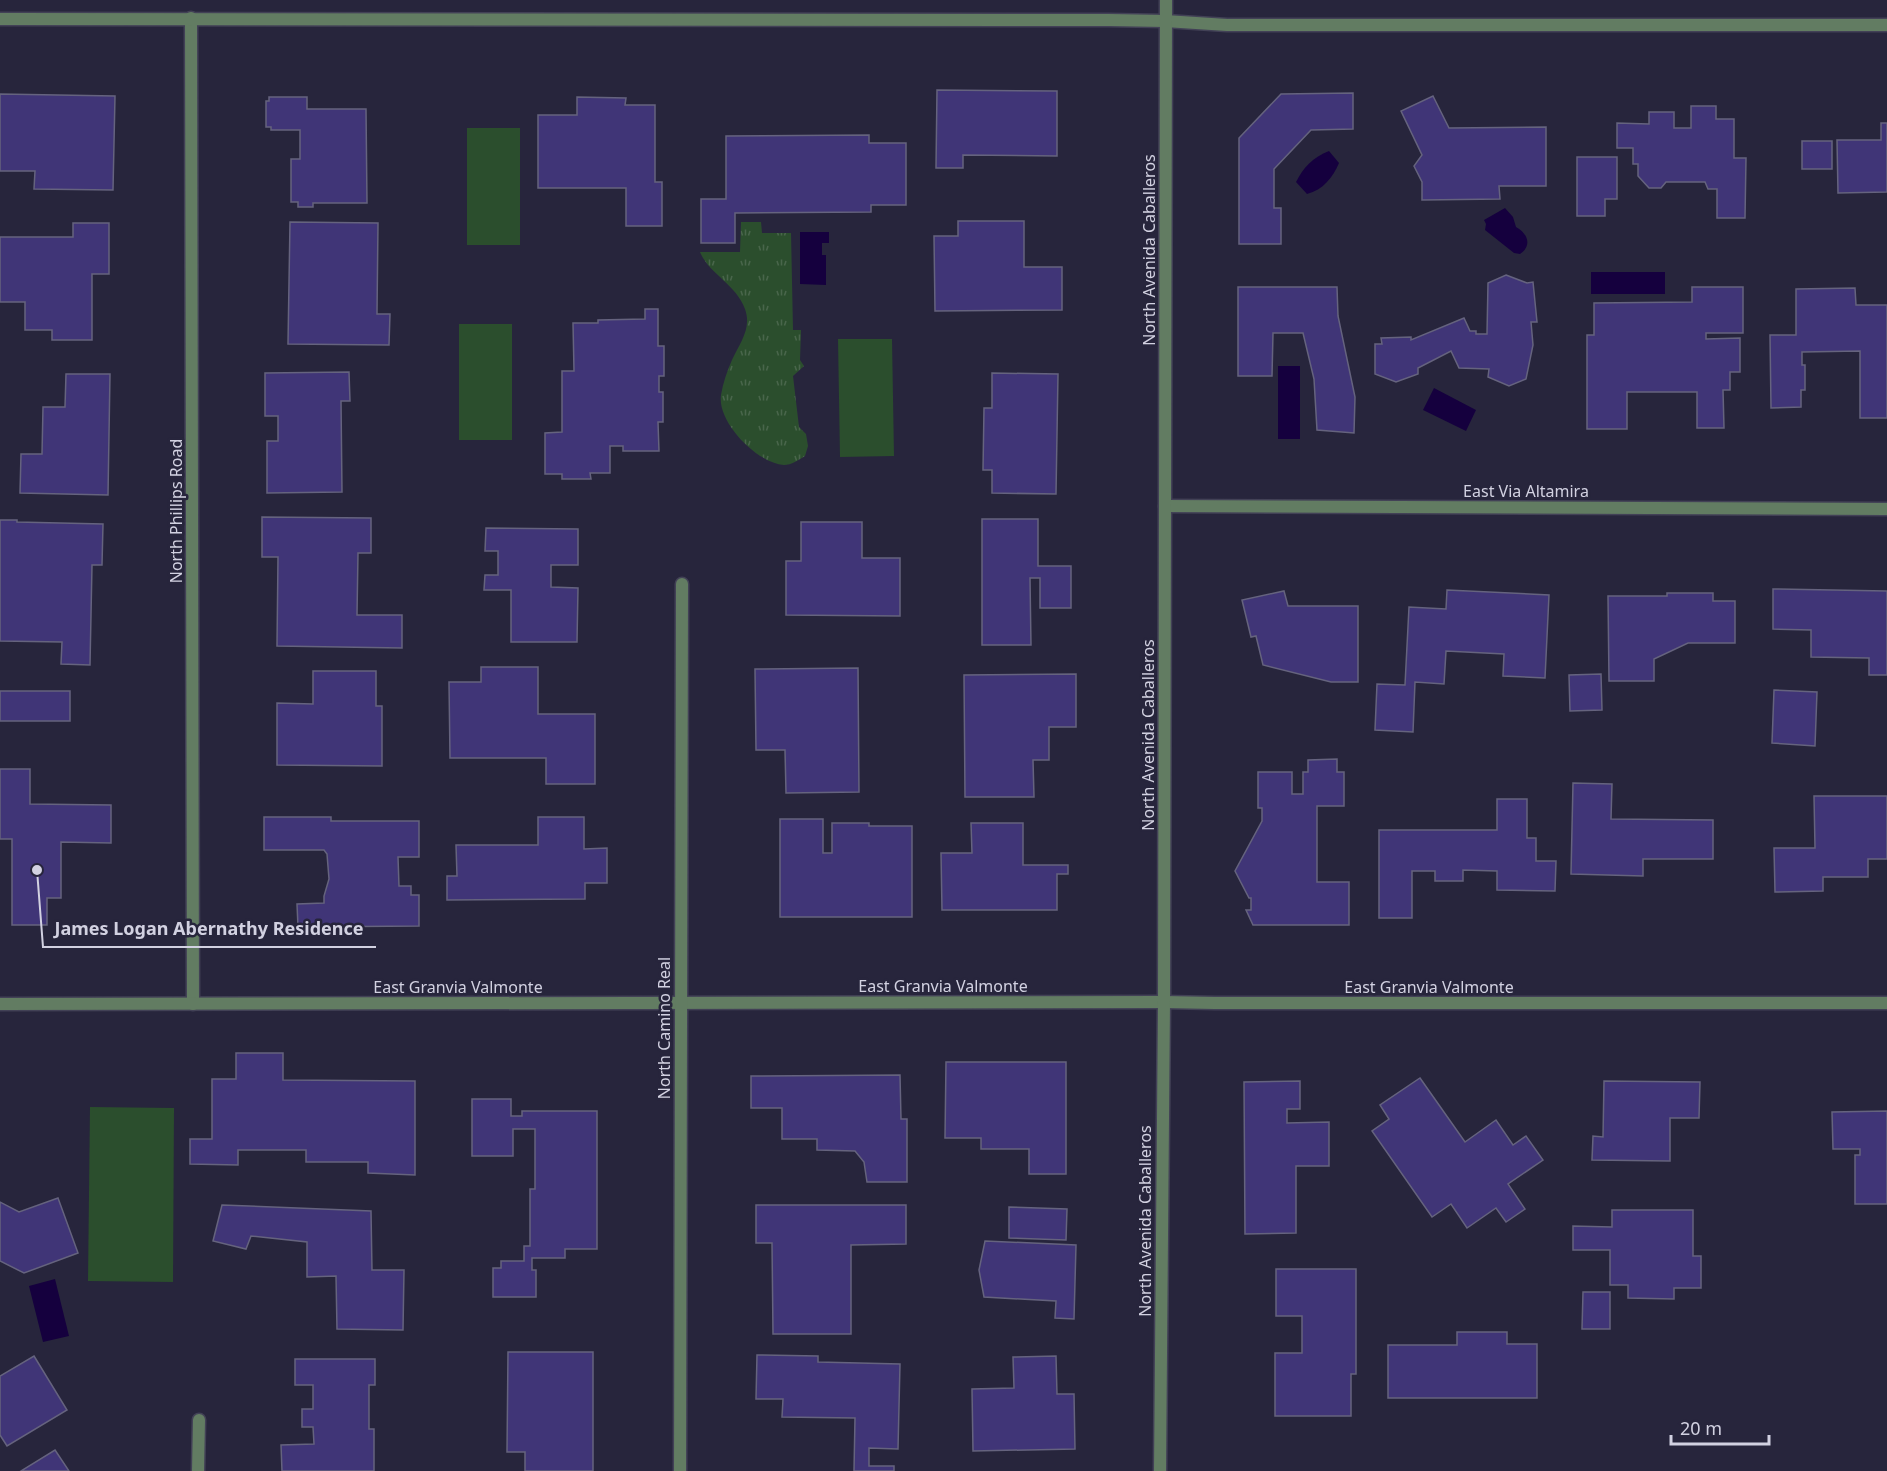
<svg xmlns="http://www.w3.org/2000/svg" width="1887" height="1471" font-family="'Noto Sans',sans-serif">
<style>
.grass{fill:url(#grass-tufts)}
.pitch{fill:#2b4e2d}
.water{fill:#15003e}
.building{fill:#403577;stroke:#65637e;stroke-width:1.5}
.lines{fill:none;stroke-linecap:round;stroke-linejoin:round}
.minor-casing{stroke:#424156;stroke-width:15}
.tertiary-casing{stroke:#424156;stroke-width:15}
.minor{stroke:#627c62;stroke-width:12}
.tertiary{stroke:#627c62;stroke-width:12}
.labels{text-anchor:middle;stroke-width:5;stroke-linejoin:round;paint-order:stroke}
.street-label{font-size:16px;fill:#d2d1e1;stroke:#27253c}
.leader{fill:none;stroke:#d2d1e1;stroke-width:2}
.callout-dot{fill:#d2d1e1;stroke:#27253c;stroke-width:2}
.callout-label{font-size:18px;text-anchor:middle;font-weight:bold;fill:#d2d1e1;stroke:#27253c;stroke-width:5;stroke-linejoin:round;paint-order:stroke}
</style>
<defs>
<pattern id="grass-tufts" width="24" height="20" patternUnits="userSpaceOnUse" patternTransform="scale(1.5)"><rect width="24" height="20" fill="#2b4e2d"/><path d="M3 7l-1-3M5 7V3M7 7l1-3M15 17l-1-3M17 17v-4M19 17l1-3" fill="none" stroke="#49664b"/></pattern>
</defs>
<rect width="100%" height="100%" fill="#27253c"/>
<path class="grass" d="M741,222H761L762,233H791L793,330H801L800,360L804,366L793,376L799,427L806,434L808,446L805,456C799,460 791,465 784,465C757,463 717,422 721,395C723,383 727,371 732,360C740,343 752,328 745,309C736,284 709,274 700,252H740Z"/>
<g class="pitch">
<rect x="467" y="128" width="53" height="117"/>
<rect x="459" y="324" width="53" height="116"/>
<path d="M838,339H892L894,456L840,457Z"/>
<path d="M90,1107L174,1108L173,1282L88,1281Z"/>
</g>
<g class="water">
<path d="M1329,151L1339,163C1333,177 1323,190 1307,194L1296,182C1303,168 1313,157 1329,151Z"/>
<path d="M1505,208L1513,217L1516,227C1527,233 1533,245 1520,254L1514,253L1485,230L1486,224L1484,220Z"/>
<path d="M800,232H829V243H822V255H826V285L800,284Z"/>
<rect x="1591" y="272" width="74" height="22"/>
<rect x="1278" y="366" width="22" height="73"/>
<path d="M1434,388L1476,410L1466,431L1423,410Z"/>
<path d="M55,1279L69,1336L43,1342L29,1286Z"/>
</g>
<g class="building">
<path d="M937,90L1057,91V156L963,155V168H936Z"/>
<path d="M1353,93V129L1311,130L1274,169V208H1281V244H1239V138L1281,94Z"/>
<path d="M0,94L115,96L113,190L34,189L35,171H0Z"/>
<path d="M1433,96L1449,128L1546,127V186H1499L1500,199L1422,200V182L1414,166L1422,155L1401,111Z"/>
<path d="M269,97H307V109H366L367,203H313V207H298V202H291V159H300V130H271V127H266V101H269Z"/>
<path d="M577,97L626,98L625,105H655V182H662V226H626V188H538V115H577Z"/>
<path d="M1691,106H1716V119H1734V158H1746L1745,218H1717V189H1708L1705,182H1666L1661,188H1649L1638,176V164H1633V148H1617V123L1649,124V112H1674V128H1691Z"/>
<path d="M1881,123H1887V192L1838,193L1837,140H1881Z"/>
<path d="M869,135V143H906V205H871V212L735,213V243H701V199H726V136Z"/>
<rect x="1802" y="141" width="30" height="28"/>
<path d="M1577,157H1617V199H1605V216H1577Z"/>
<path d="M958,221H1024V267H1062V310L935,311L934,236H958Z"/>
<path d="M290,222L378,223L377,314H390L389,345L288,344Z"/>
<path d="M73,223H109V274H92V340H52V330H25V302H0V237H73Z"/>
<path d="M1506,275L1527,283L1533,282L1537,322H1531L1533,345L1526,379L1509,386L1488,377L1489,369L1459,368L1451,351L1418,368V374L1396,382L1375,374V344H1382L1381,338L1411,337V340L1464,318L1470,331H1476V334H1487L1488,283Z"/>
<path d="M1238,287H1337L1338,316L1355,397L1354,433L1317,430L1314,379L1303,333H1273L1272,376H1238Z"/>
<path d="M1692,287H1743V333H1706V339L1740,338V372H1730V390H1723L1724,428H1697V392H1627V429H1587V335H1594V303L1692,302Z"/>
<path d="M1855,288L1856,305H1887V418H1860V351L1802,352V365H1805V390H1801V407L1771,408L1770,335H1796V289Z"/>
<path d="M645,309H658V346H664V376H659V392H663V422H658L659,451H623V446H610V473H590L591,479H562V474H545V433L562,432V371H574L573,323H598V320L645,319Z"/>
<path d="M349,372L350,401H341L342,492L267,493V441H278V416H265V373Z"/>
<path d="M992,373L1058,374L1056,494L992,493V470H983L984,408H992Z"/>
<path d="M66,374H110L108,495L20,493L21,454H42L43,407H65Z"/>
<path d="M262,517L371,518V553H358L357,615H402V648L277,646L278,557H262Z"/>
<path d="M982,519H1038V566H1071V608H1040V578H1030L1031,645H982Z"/>
<path d="M0,520H17V522L103,524L102,565H92L90,665L61,664L62,642L0,641Z"/>
<path d="M801,522H862V558H900V616L786,615V561H801Z"/>
<path d="M486,528L578,529V565H551V587L578,588L577,642H511V590H484L485,575H498V551H485Z"/>
<path d="M1773,589L1887,591V675H1869V658L1811,657V630L1773,629Z"/>
<path d="M1447,590L1549,595L1545,678L1503,676L1504,654L1446,651L1444,684L1415,682L1413,732L1375,730L1377,684L1405,685L1409,607L1446,609Z"/>
<path d="M1284,591L1288,606H1358V682H1331L1263,665L1256,636L1251,637L1242,600Z"/>
<path d="M1667,593H1713V601H1735V643H1688L1654,659V681H1609L1608,596H1667Z"/>
<path d="M481,667H538V714H595V784H546V758H450L449,682H481Z"/>
<path d="M858,668L859,792L786,793L785,750H756L755,669Z"/>
<path d="M313,671H376V706H382V766L277,765V703L313,704Z"/>
<path d="M1076,674V727H1049V760H1033L1034,797H965L964,675Z"/>
<path d="M1601,674L1602,710L1570,711L1569,675Z"/>
<path d="M1774,690L1817,692L1815,746L1772,743Z"/>
<rect x="0" y="691" width="70" height="30"/>
<path d="M1337,759V772H1344V806H1317V882H1349V925H1253L1246,910H1251V898H1249L1235,871L1262,821V808H1258V772H1292V794H1303V772H1308V760Z"/>
<path d="M0,769H30V804L111,805V843L61,842V898H47V925H12V839H0Z"/>
<path d="M1573,783L1612,784L1611,819L1713,820V859H1643V876L1571,874Z"/>
<path d="M1814,796H1887V859H1868V877H1823V891L1775,892L1774,848H1815Z"/>
<path d="M1497,799H1527V838H1536V861H1556L1555,891L1497,890V871L1463,870V881H1435V871H1412V918H1379V830H1497Z"/>
<path d="M264,817H331V821H419V857H398L399,886H411V895H419V926L298,927L297,904L324,903V896L329,879L327,854L324,850H264Z"/>
<path d="M538,817H584V849L607,848V883H585V899L447,900V876H457L456,845H538Z"/>
<path d="M780,819H823V853H832V823H869V826H912V917H780Z"/>
<path d="M971,823H1023V865H1068V874H1057V910H942L941,853H972Z"/>
<path d="M236,1053H283V1080L415,1081V1175L368,1173V1162H306V1150H238V1165L190,1164V1139H212V1079H236Z"/>
<path d="M946,1062H1066V1174H1029V1149H981V1138H945Z"/>
<path d="M900,1075L901,1119H907V1182H867L864,1162L855,1151L817,1150V1139H782V1108H751V1076Z"/>
<path d="M1420,1078L1465,1142L1496,1120L1513,1145L1526,1136L1543,1160L1508,1184L1525,1209L1506,1222L1496,1208L1467,1228L1451,1204L1432,1217L1372,1131L1389,1119L1380,1105Z"/>
<path d="M1300,1081V1109H1287V1123L1329,1122V1166H1296V1233L1245,1234L1244,1082Z"/>
<path d="M1604,1081L1700,1082L1699,1118H1670V1161L1592,1160L1593,1136L1603,1137Z"/>
<path d="M472,1099H511V1116H522V1111H597V1249H565V1258H532V1270H536V1297H493V1268H501V1261H524V1246H530V1189H535V1129H513V1156H472Z"/>
<path d="M1887,1111V1204H1855V1155H1860V1149H1833L1832,1112Z"/>
<path d="M58,1198L78,1253L24,1273L0,1261V1202L19,1212Z"/>
<path d="M222,1205L371,1211L372,1270H404L403,1330L337,1329L336,1276L307,1277V1242L251,1236L246,1249L213,1241Z"/>
<path d="M756,1205H906V1244L851,1245V1334H773L772,1243H756Z"/>
<path d="M1009,1207L1067,1209L1066,1240L1009,1238Z"/>
<path d="M1612,1210H1693V1256H1701V1288H1674V1299L1628,1298V1285H1610V1250H1573V1226L1612,1227Z"/>
<path d="M985,1241L1076,1245L1074,1319L1055,1318L1056,1301L984,1297L979,1270Z"/>
<path d="M1276,1269H1356V1374H1351V1416H1275V1353H1302V1316H1276Z"/>
<path d="M1583,1292H1610V1329H1582Z"/>
<path d="M1457,1332H1507V1344H1537V1398H1388V1345H1457Z"/>
<path d="M508,1352H593V1471H525V1452H507Z"/>
<path d="M757,1355L818,1356V1362L900,1364L898,1449L869,1448V1466H894V1471H854L855,1418L782,1417L783,1399H756Z"/>
<path d="M34,1356L67,1410L7,1446L0,1435V1376Z"/>
<path d="M1056,1356L1057,1394H1074L1075,1449L973,1451L972,1389L1014,1388L1013,1357Z"/>
<path d="M295,1359H375V1385H369V1429H374V1471H282L281,1445L314,1444L313,1427H302V1409H313V1385H295Z"/>
<path d="M55,1450L69,1471H21Z"/>
</g>
<g class="lines">
<defs>
<g id="minor">
<path d="M191,18L193,1004"/>
<path d="M0,19L1109,20L1165,21L1227,25H1887"/>
<path d="M1165,506L1887,509"/>
<path d="M0,1004L1164,1002L1215,1003H1887"/>
<path d="M198,1471L199,1420"/>
<path d="M680,1471L682,584"/>
</g>
<path id="tertiary" d="M1160,1471L1164,1002L1166,0"/>
</defs>
<use href="#minor" class="minor-casing"/>
<use href="#tertiary" class="tertiary-casing"/>
<use href="#minor" class="minor"/>
<use href="#tertiary" class="tertiary"/>
</g>
<g class="labels">
<g class="street-label">
<text transform="translate(1149 250) rotate(-90)" y="6">North Avenida Caballeros</text>
<text x="1526" y="497">East Via Altamira</text>
<text transform="translate(176 511) rotate(-90)" y="6">North Phillips Road</text>
<text transform="translate(1148 735) rotate(-90)" y="6">North Avenida Caballeros</text>
<text x="943" y="992">East Granvia Valmonte</text>
<text x="458" y="993">East Granvia Valmonte</text>
<text x="1429" y="993">East Granvia Valmonte</text>
<text transform="translate(664 1028) rotate(-90)" y="6">North Camino Real</text>
<text transform="translate(1145 1221) rotate(-90)" y="6">North Avenida Caballeros</text>
</g>
</g>
<path class="leader" d="M37 870L43 947H376"/>
<circle class="callout-dot" cx="37" cy="870" r="6"/>
<g class="callout-label">
<text x="209" y="935">James Logan Abernathy Residence</text>
</g>
<path d="M1671 1435v9h98v-9" fill="none" stroke="#d2d1e1" stroke-width="3"/>
<text x="1680" y="1435" font-size="18" fill="#d2d1e1" stroke="#27253c" stroke-width="4.5" paint-order="stroke">20 m</text>
</svg>
